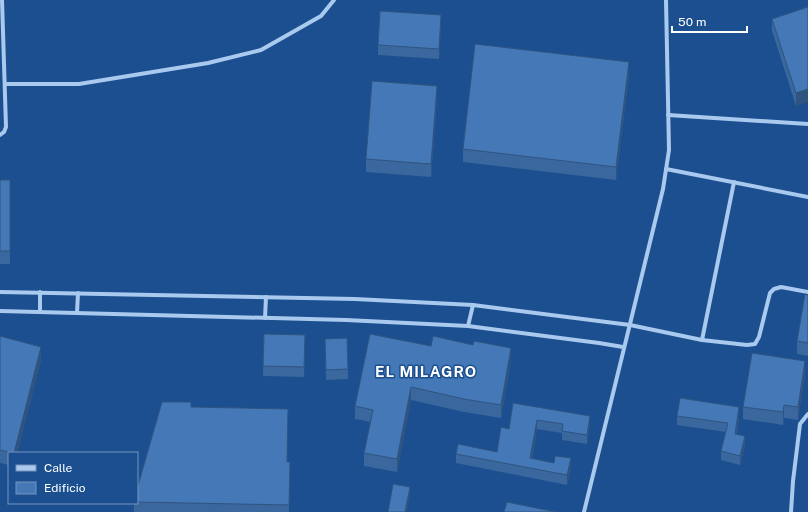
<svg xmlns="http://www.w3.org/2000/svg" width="808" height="512" font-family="'Public Sans',sans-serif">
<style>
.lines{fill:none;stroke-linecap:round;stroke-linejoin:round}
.minor{stroke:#a9c9ee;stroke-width:4}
.wall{fill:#3a679d}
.shaded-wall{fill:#305480}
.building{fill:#4478b7;stroke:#305480}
.labels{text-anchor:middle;stroke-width:3;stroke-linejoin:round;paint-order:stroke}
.district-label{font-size:15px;font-weight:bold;letter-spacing:1px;fill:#fff;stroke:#1b4f8f}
</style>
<rect width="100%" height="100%" fill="#1b4f8f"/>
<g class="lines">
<g class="minor">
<path d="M6,84H79L208,63L261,50L321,16L334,0"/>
<path d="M668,115L808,124"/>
<path d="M0,135L4,132L6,127L2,0"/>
<path d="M666,169L808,197"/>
<path d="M0,292L355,299L473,305L630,325L702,340L747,345L755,344L759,337L770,293L774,289L781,287L808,292"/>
<path d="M40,292V312"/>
<path d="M0,311L346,320L468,326L599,343L623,347"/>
<path d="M77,313L78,293"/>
<path d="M265,318L266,297"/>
<path d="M468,326L473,305"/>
<path d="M702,340L734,182"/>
<path d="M584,512L663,189L669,150L666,0"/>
<path d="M791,512L793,481L800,424L808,414"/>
</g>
</g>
<g class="wall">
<path d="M808,7L796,106L772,31V19Z"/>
<path d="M441,25L439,59L378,55V45Z"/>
<path d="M629,75L616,180L463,162V149Z"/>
<path d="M437,98L431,177L366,172V159Z"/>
<rect x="0" y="180" width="10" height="84"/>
<path d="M808,295V356L797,354V341Z"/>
<path d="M264,334L305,335L304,377L263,376Z"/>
<path d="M0,336L41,360L17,453H9V465L0,463Z"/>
<path d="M431,346L511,360L501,418L464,412L411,400L397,472L364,466V453L371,422L355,419V406Z"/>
<path d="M325,349L348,369V379L326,380Z"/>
<path d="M805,373L798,420L784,418L783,425L743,419V407Z"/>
<path d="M513,403L590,425L587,444L562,440V433L537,429L532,459L571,468L567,485L456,463V454L497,452L509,429Z"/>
<path d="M191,407L288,462H290L289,512H134V503H137V489Z"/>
<path d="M677,416H739L737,434L745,445L740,465L721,460V451L726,432L677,425Z"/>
</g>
<g class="shaded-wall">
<path d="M441,15V25L439,59V49Z"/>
<path d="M629,62V75L616,180V167Z"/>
<path d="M437,86V98L431,177V164Z"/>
<path d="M808,89V102L796,106V93Z"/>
<path d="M41,347V360L17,453H14Z"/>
<path d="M511,348V360L501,418V405Z"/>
<path d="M805,361V373L798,420V407Z"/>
<path d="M411,387V400L397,472V459Z"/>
<path d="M784,405V418L783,425V412Z"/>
<path d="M739,407V416L735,443V434Z"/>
<path d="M590,416V425L587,444V435Z"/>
<path d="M537,420V429L530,468V458Z"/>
<path d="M745,436V445L740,465V456Z"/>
<path d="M571,458V468L567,485V475Z"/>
<path d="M410,487V496L407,512H405Z"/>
</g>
<g class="building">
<path d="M808,7V89L796,93L772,19Z"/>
<path d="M380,11L441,15L439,49L378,45Z"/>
<path d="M475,44L629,62L616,167L463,149Z"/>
<path d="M372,81L437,86L431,164L366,159Z"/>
<rect x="0" y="180" width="10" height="71"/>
<path d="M805,294L808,295V343L797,341Z"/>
<path d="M264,334L305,335L304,367L263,366Z"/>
<path d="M370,334L431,346L433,336L473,345L474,341L511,348L501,405L464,399L411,387L397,459L364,453L373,410L355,406Z"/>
<path d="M0,336L41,347L14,453L0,450Z"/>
<path d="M347,338L348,369L326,370L325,339Z"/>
<path d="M752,353L805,361L798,407L784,405L783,412L743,407Z"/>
<path d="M680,398L739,407L735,434L745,436L740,456L721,451L728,423L677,416Z"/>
<path d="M162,402H191V407L288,409L287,462H290L289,505L137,502V489Z"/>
<path d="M513,403L590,416L587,435L562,431L563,424L537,420L530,458L554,463L555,456L571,458L567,475L456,454L458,444L497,452L501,427L509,429Z"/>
<path d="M393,484L410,487L405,512H388Z"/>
<path d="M507,502L556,512H504Z"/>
</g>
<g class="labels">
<g class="district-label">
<text x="426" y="377">EL MILAGRO</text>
</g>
</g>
<rect x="8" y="452" width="130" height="52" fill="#1b4f8f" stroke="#7695bc"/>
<rect x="16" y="465" width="20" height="6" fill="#a9c9ee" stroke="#7695bc"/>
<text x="44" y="472" font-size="12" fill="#ffffff">Calle</text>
<rect x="16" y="482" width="20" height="12" fill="#4478b7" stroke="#7695bc"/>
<text x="44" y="492" font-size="12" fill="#ffffff">Edificio</text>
<path d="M672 26v6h75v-6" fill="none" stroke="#ffffff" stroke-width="2"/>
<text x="678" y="26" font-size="12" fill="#ffffff" stroke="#1b4f8f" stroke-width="3" paint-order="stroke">50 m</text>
</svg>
